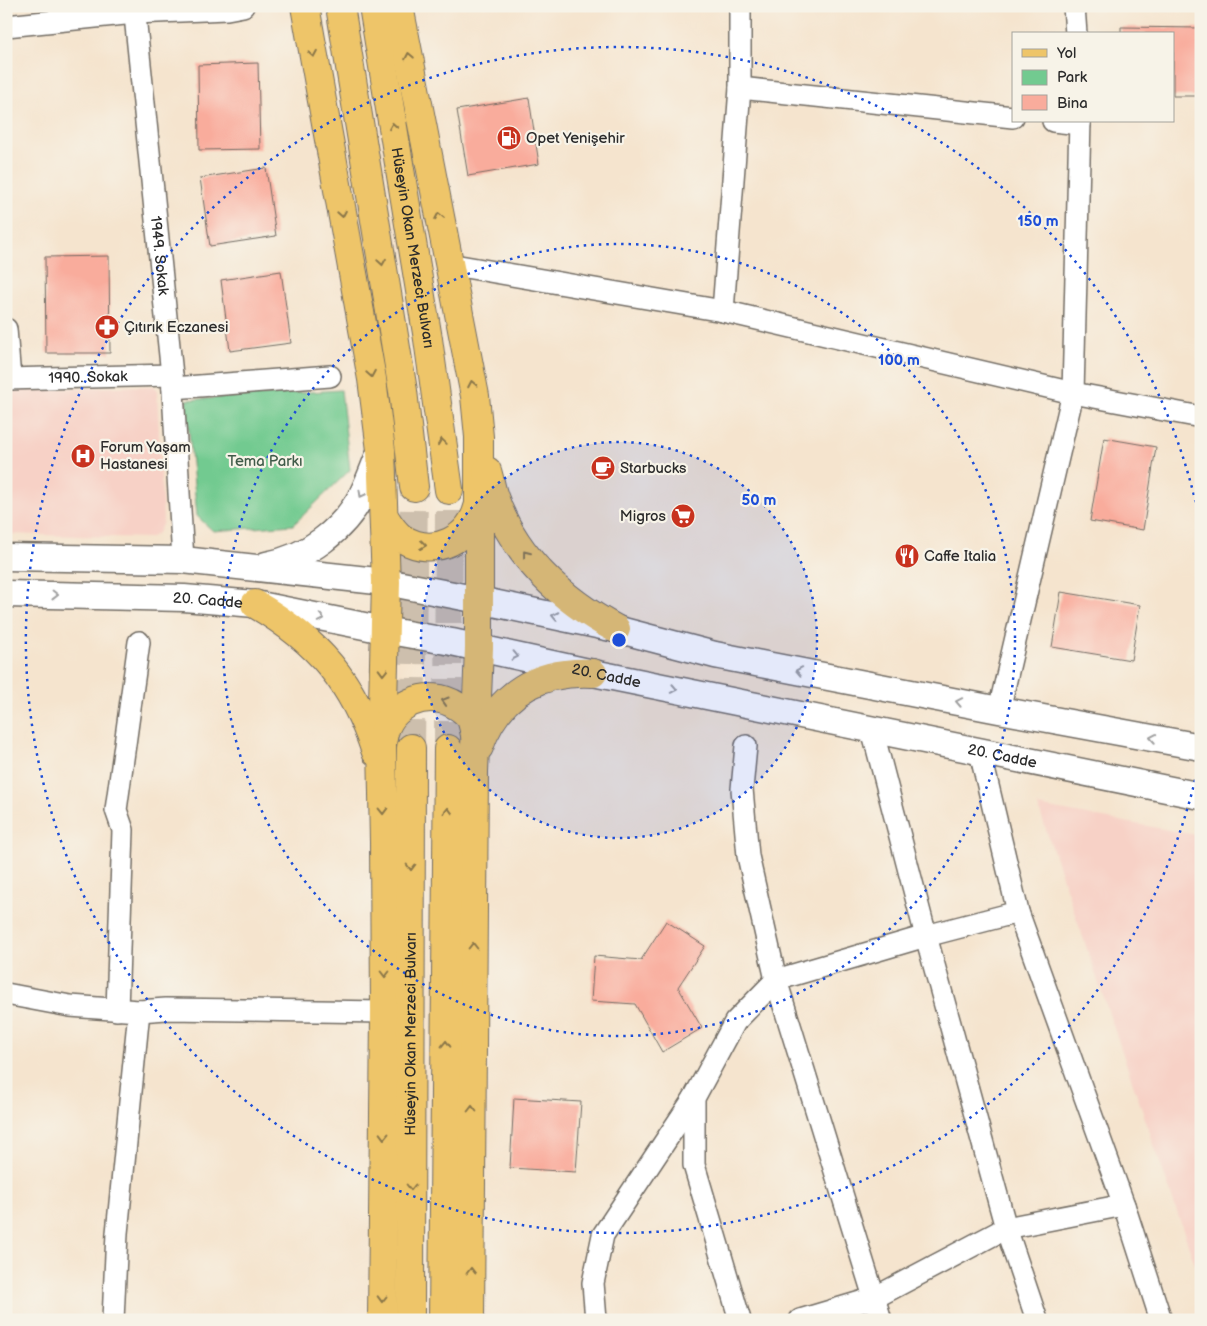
<svg xmlns="http://www.w3.org/2000/svg" width="1207" height="1326" font-family="'Balsamiq Sans',sans-serif">
<style>
.built{fill:#f7d1c6}
.green{fill:#72ca90;stroke:#4e7a5e}
.building{fill:#f9ac9c}
.lines{fill:none;stroke-linecap:round;stroke-linejoin:round}
.primary-tunnel{stroke:#cdbfad;stroke-width:28;stroke-dasharray:28 14;stroke-linecap:butt}
.minor-casing{stroke:#726c64;stroke-width:24}
.tertiary-casing{stroke:#726c64;stroke-width:29}
.primary-casing{stroke:#726c64;stroke-width:30}
.minor{stroke:#fff;stroke-width:21}
.tertiary{stroke:#fff;stroke-width:26}
.primary{stroke:#eec569;stroke-width:28}
.oneway{stroke:#8c784a}
.oneway2{stroke:#a0a0a0}
.ring{fill:none;stroke:#1d4ed8;stroke-width:2.5;stroke-dasharray:2.5 5}
.labels{text-anchor:middle;stroke-width:4.5;stroke-linejoin:round;paint-order:stroke}
.poi-label{font-size:15px;fill:#2b2b2b;stroke:#f7f3e8;text-anchor:start}
.street-label{font-size:15px;fill:#2b2b2b;stroke:#f7f3e8}
.park-label{font-size:15px;fill:#405b49;stroke:#f7f3e8}
.centre{fill:#1d4ed8;stroke:#f7f3e8;stroke-width:2.5}
.ring-label{font-size:15px;text-anchor:middle;font-weight:bold;fill:#1d4ed8;stroke:#f7f3e8;stroke-width:4.5;stroke-linejoin:round;paint-order:stroke}
</style>
<rect width="100%" height="100%" fill="#f7f3e8"/>
<filter id="ink" filterUnits="userSpaceOnUse"><feTurbulence type="fractalNoise" baseFrequency=".02" numOctaves="2"/><feDisplacementMap in="SourceGraphic" scale="10" xChannelSelector="R" yChannelSelector="G"/><feConvolveMatrix kernelMatrix="1 2 1 2 8 2 1 2 1" color-interpolation-filters="sRGB"/></filter>
<filter id="wash" filterUnits="userSpaceOnUse"><feTurbulence type="fractalNoise" baseFrequency=".0096" numOctaves="4" result="noise"/><feDisplacementMap in="SourceGraphic" scale="20" xChannelSelector="R" yChannelSelector="G"/><feGaussianBlur stdDeviation="1.12" result="paint"/><feColorMatrix in="noise" values="0 0 0 0 0 0 0 0 0 0 0 0 0 0 0 0 0 1.4 0 .05"/><feComposite in="paint" operator="in"/></filter>
<g filter="url(#wash)">
<rect width="100%" height="100%" fill="#f5e4ce"/>
<g class="built">
<path d="M154,386L157,391L163,522L158,533L149,538L6,534V390Z"/>
<path d="M1038,806L1201,836V1282Z"/>
</g>
<path class="green" d="M341,390L350,470L293,525L213,531L197,516L186,400Z"/>
<g id="blocks">
<g class="building">
<path d="M1121,27L1201,28V96H1173V34H1121Z"/>
<path d="M258,63L260,149L199,150L198,65Z"/>
<path d="M529,98L539,164L468,176L457,110Z"/>
<path d="M266,168L276,236L210,246L200,178Z"/>
<path d="M109,256L110,353H46L45,257Z"/>
<path d="M281,271L291,343L230,351L221,280Z"/>
<path d="M1104,438L1156,447L1143,530L1090,521Z"/>
<path d="M1061,592L1140,605L1131,660L1052,647Z"/>
<path d="M666,921L705,946L678,987L702,1028L662,1052L635,1004L591,1001L594,956L641,960Z"/>
<path d="M514,1098L581,1102L576,1172L510,1168Z"/>
</g>
</g>
</g>
<g filter="url(#ink)">
<use href="#blocks" fill-opacity="0" stroke="#726c64" stroke-width="1"/>
<g class="lines">
<g class="primary-tunnel">
<path d="M411,748L414,487"/>
<path d="M448,749L449,490"/>
</g>
<defs>
<g id="minor">
<path id="s1" d="M134,6L172,375L183,560"/>
<path d="M1074,6L1076,34"/>
<path d="M6,26L135,13L227,9L243,6"/>
<path d="M740,88L1013,117"/>
<path d="M1053,121L1080,124"/>
<path d="M448,264L723,311L1073,393L1201,417"/>
<path d="M723,311L740,88V6"/>
<path d="M6,329L10,379"/>
<path id="s2" d="M6,379L172,375"/>
<path d="M173,388L330,376"/>
<path d="M999,710L1073,393L1080,121"/>
<path d="M872,729L926,936L1006,1228L1037,1320"/>
<path d="M746,746L742,789L748,856L776,980L881,1320"/>
<path d="M980,752L1018,912L1124,1205L1161,1320"/>
<path d="M6,994L70,1006L139,1011L166,1009L385,1012"/>
<path d="M117,1010L123,830L116,810L139,642"/>
<path d="M113,1320L117,1233L139,1011"/>
<path d="M596,1320L593,1283L603,1235L694,1098"/>
<path d="M740,1320L694,1165V1098L735,1022L776,980L926,936L1018,912"/>
<path d="M800,1320L874,1298L1006,1228L1124,1205"/>
</g>
<g id="tertiary">
<path d="M6,557L183,560L386,582L479,600L616,629L715,655L999,710L1201,747"/>
<path d="M266,565C307,558 344,530 363,493C370,479 375,464 381,450"/>
<path id="s3" d="M6,594L184,598L255,604L384,630L452,642L593,673L1201,796"/>
</g>
<g id="primary">
<path d="M305,6L372,379L381,450L386,582L382,745L384,842L385,1012L382,1320"/>
<path d="M340,6L403,391L414,487"/>
<path id="s4" d="M373,6L428,339L449,490"/>
<path d="M399,6L475,396L479,437V648L474,772L470,1320"/>
<path d="M487,471C490,480 491,489 494,497C514,556 562,600 616,629"/>
<path d="M385,518C390,526 395,534 403,539C435,558 471,539 479,504"/>
<path d="M255,604C318,641 353,682 376,752"/>
<path d="M383,738C388,704 429,687 457,706C462,709 468,714 471,719C473,724 474,730 475,735"/>
<path d="M479,747C498,693 538,670 593,673"/>
<path id="s5" d="M410,1320L411,748"/>
<path d="M443,1320L448,749"/>
</g>
</defs>
<use href="#minor" class="minor-casing"/>
<use href="#tertiary" class="tertiary-casing"/>
<use href="#primary" class="primary-casing"/>
<use href="#minor" class="minor"/>
<use href="#tertiary" class="tertiary"/>
<use href="#primary" class="primary"/>
</g>
<defs><path id="oneway-chevron" d="M-2-3.5L2.5 0L-2 3.5" fill="none" stroke-width="1.6" stroke-linecap="round" stroke-linejoin="round" transform="scale(1.25)"/></defs>
<g class="oneway">
<use href="#oneway-chevron" transform="translate(313 54) rotate(80)"/>
<use href="#oneway-chevron" transform="translate(409 56) rotate(-101)"/>
<use href="#oneway-chevron" transform="translate(393 126) rotate(-99)"/>
<use href="#oneway-chevron" transform="translate(342 214) rotate(80)"/>
<use href="#oneway-chevron" transform="translate(439 216) rotate(-101)"/>
<use href="#oneway-chevron" transform="translate(382 262) rotate(81)"/>
<use href="#oneway-chevron" transform="translate(371 374) rotate(80)"/>
<use href="#oneway-chevron" transform="translate(472 384) rotate(-101)"/>
<use href="#oneway-chevron" transform="translate(442 442) rotate(-98)"/>
<use href="#oneway-chevron" transform="translate(423 545) rotate(7)"/>
<use href="#oneway-chevron" transform="translate(526 554) rotate(-128)"/>
<use href="#oneway-chevron" transform="translate(383 672) rotate(91)"/>
<use href="#oneway-chevron" transform="translate(445 701) rotate(-163)"/>
<use href="#oneway-chevron" transform="translate(383 811) rotate(89)"/>
<use href="#oneway-chevron" transform="translate(448 811) rotate(-89)"/>
<use href="#oneway-chevron" transform="translate(411 867) rotate(90)"/>
<use href="#oneway-chevron" transform="translate(473 946) rotate(-90)"/>
<use href="#oneway-chevron" transform="translate(385 974) rotate(90)"/>
<use href="#oneway-chevron" transform="translate(446 1044) rotate(-89)"/>
<use href="#oneway-chevron" transform="translate(472 1109) rotate(-90)"/>
<use href="#oneway-chevron" transform="translate(384 1136) rotate(91)"/>
<use href="#oneway-chevron" transform="translate(411 1187) rotate(90)"/>
<use href="#oneway-chevron" transform="translate(471 1271) rotate(-90)"/>
<use href="#oneway-chevron" transform="translate(382 1299) rotate(91)"/>
</g>
<g class="oneway2">
<use href="#oneway-chevron" transform="translate(362 494) rotate(119)"/>
<use href="#oneway-chevron" transform="translate(55 595) rotate(1)"/>
<use href="#oneway-chevron" transform="translate(555 616) rotate(-168)"/>
<use href="#oneway-chevron" transform="translate(321 618) rotate(11)"/>
<use href="#oneway-chevron" transform="translate(515 656) rotate(12)"/>
<use href="#oneway-chevron" transform="translate(799 671) rotate(-169)"/>
<use href="#oneway-chevron" transform="translate(674 689) rotate(11)"/>
<use href="#oneway-chevron" transform="translate(959 702) rotate(-169)"/>
<use href="#oneway-chevron" transform="translate(1153 738) rotate(-170)"/>
</g>
</g>
<circle cx="619" cy="640" r="198" fill="#1d4ed8" fill-opacity=".12"/>
<g class="ring">
<circle cx="619" cy="640" r="198"/>
<circle cx="619" cy="640" r="396"/>
<path d="M1200 758A593 593 0 1 1 1200 522"/>
</g>
<defs>
<symbol id="fuel-disc" viewBox="-11 -11 22 22"><circle r="9.5" fill="#c8321e" stroke="#f7f3e8"/><path d="M-5.5-6h7V0h2V4h1.3V-2.5L3-4.5l.8-.8L6-3V5H2.5V1h-1V6h-7ZM-4.2-4.7v3.2H.2V-4.7Z" fill="#fff"/></symbol>
<symbol id="pharmacy-disc" viewBox="-11 -11 22 22"><circle r="9.5" fill="#c8321e" stroke="#f7f3e8"/><path d="M-2-6h4v4h4v4h-4v4h-4v-4h-4v-4h4Z" fill="#fff"/></symbol>
<symbol id="hospital-disc" viewBox="-11 -11 22 22"><circle r="9.5" fill="#c8321e" stroke="#f7f3e8"/><path d="M-5-5h3v3.5h4V-5h3V5h-3V1.5h-4V5h-3Z" fill="#fff"/></symbol>
<symbol id="cafe-disc" viewBox="-11 -11 22 22"><circle r="9.5" fill="#c8321e" stroke="#f7f3e8"/><path d="M-5.5-4.5H6V0H3Q3 3.5 0 3.5H-2.5Q-5.5 3.5-5.5 0ZM3-3.2v2h1.7v-2ZM-6 4.5H4V6H-6Z" fill="#fff"/></symbol>
<symbol id="supermarket-disc" viewBox="-11 -11 22 22"><circle r="9.5" fill="#c8321e" stroke="#f7f3e8"/><path d="M-6-5.5h2.5l.6 2H6L4.5 2H-2.5L-4.4-4H-6ZM-1.5 3.2a1.3 1.3 0 1 0 .1 0ZM3 3.2a1.3 1.3 0 1 0 .1 0Z" fill="#fff"/></symbol>
<symbol id="restaurant-disc" viewBox="-11 -11 22 22"><circle r="9.5" fill="#c8321e" stroke="#f7f3e8"/><path d="M-5-6h1v4h1v-4h1v4h1v-4h1v5L-1.5 .5V6h-2V.5L-5-1ZM5-6V6H3V1.5H1.5Q1.5-4 5-6Z" fill="#fff"/></symbol>
</defs>
<g fill-rule="evenodd">
<use href="#fuel-disc" x="495" y="124" width="28" height="28"/>
<use href="#pharmacy-disc" x="93" y="313" width="28" height="28"/>
<use href="#hospital-disc" x="69" y="442" width="28" height="28"/>
<use href="#cafe-disc" x="589" y="454" width="28" height="28"/>
<use href="#supermarket-disc" x="669" y="502" width="28" height="28"/>
<use href="#restaurant-disc" x="893" y="542" width="28" height="28"/>
</g>
<g class="labels">
<g class="poi-label">
<text x="526" y="143">Opet Yenişehir</text>
<text x="124" y="332">Çıtırık Eczanesi</text>
<text x="100" y="452">Forum Yaşam<tspan x="100" dy="17">Hastanesi</tspan></text>
<text x="620" y="473">Starbucks</text>
<text x="666" y="521" text-anchor="end">Migros</text>
<text x="924" y="561">Caffe Italia</text>
</g>
<g class="street-label">
<text dy="5" stroke="none"><textPath href="#s4" startOffset="245">Hüseyin Okan Merzeci Bulvarı</textPath></text>
<text dy="5" stroke="none"><textPath href="#s1" startOffset="251">1949. Sokak</textPath></text>
<text dy="5" stroke="none"><textPath href="#s2" startOffset="82">1990. Sokak</textPath></text>
<text dy="5" stroke="none"><textPath href="#s3" startOffset="202">20. Cadde</textPath></text>
<text dy="5" stroke="none"><textPath href="#s3" startOffset="608">20. Cadde</textPath></text>
<text dy="5" stroke="none"><textPath href="#s3" startOffset="1012">20. Cadde</textPath></text>
<text dy="5" stroke="none"><textPath href="#s5" startOffset="286">Hüseyin Okan Merzeci Bulvarı</textPath></text>
</g>
<g class="park-label">
<text x="265" y="466">Tema Parkı</text>
</g>
</g>
<circle cx="619" cy="640" r="8" class="centre"/>
<g class="ring-label">
<text x="1038" y="226">150 m</text>
<text x="899" y="365">100 m</text>
<text x="759" y="505">50 m</text>
</g>
<rect width="1207" height="1326" fill="none" stroke="#f7f3e8" stroke-width="25"/>
<rect x="1012" y="32" width="162" height="90" fill="#f7f3e8" stroke="#a5a39c"/>
<rect x="1022" y="49" width="25" height="8" fill="#eec569" stroke="#a5a39c"/>
<text x="1057" y="58" font-size="15" fill="#2b2b2b">Yol</text>
<rect x="1022" y="70" width="25" height="15" fill="#72ca90" stroke="#a5a39c"/>
<text x="1057" y="82" font-size="15" fill="#2b2b2b">Park</text>
<rect x="1022" y="95" width="25" height="15" fill="#f9ac9c" stroke="#a5a39c"/>
<text x="1057" y="108" font-size="15" fill="#2b2b2b">Bina</text>
</svg>
